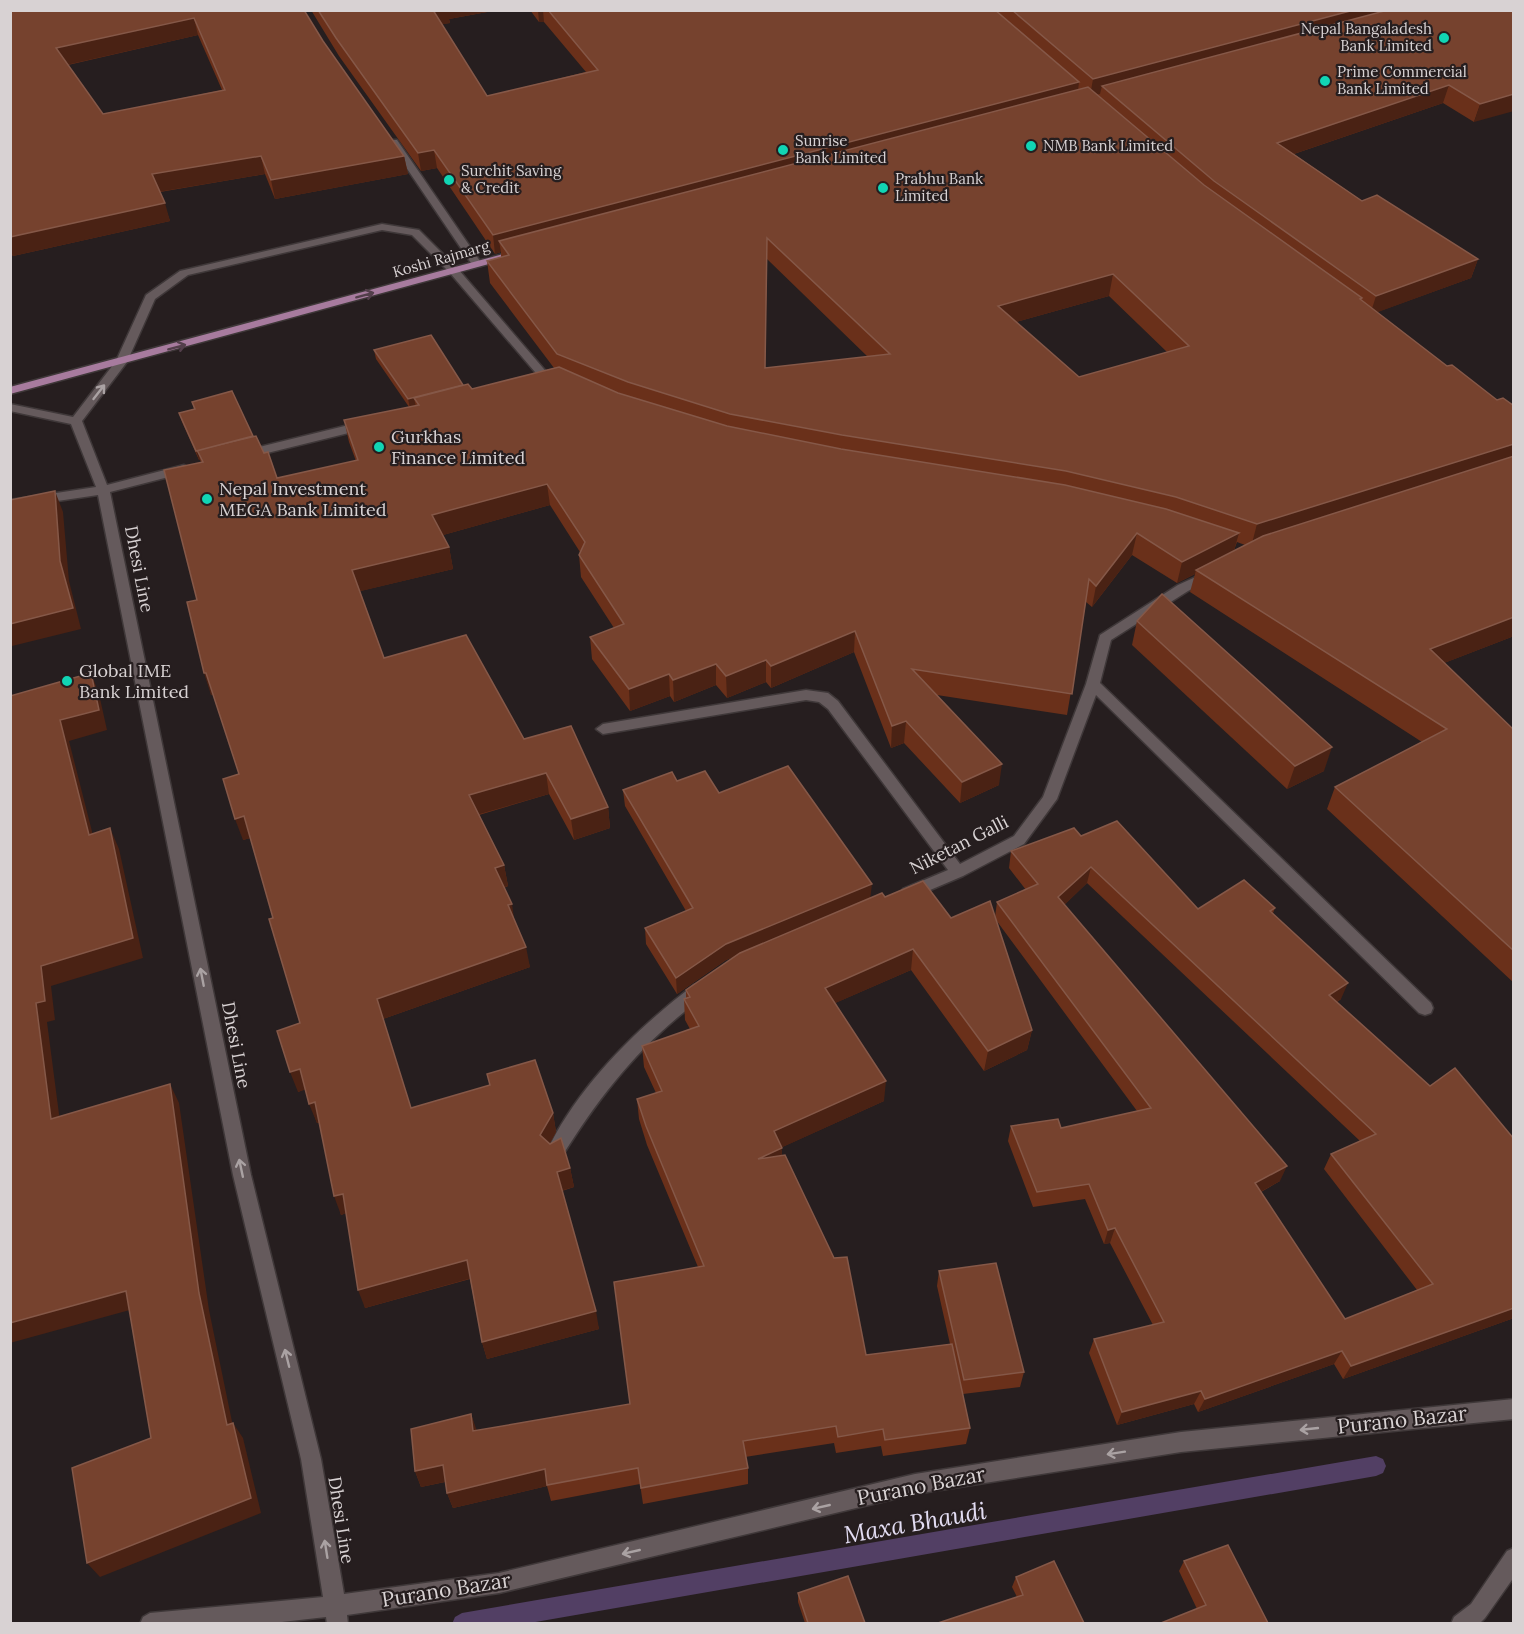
<svg xmlns="http://www.w3.org/2000/svg" width="1524" height="1634" font-family="Lora,serif">
<style>
.lines{fill:none;stroke-linecap:round;stroke-linejoin:round}
.stream{fill:#523f64;fill-rule:evenodd}
.minor-casing{stroke:#3f3839;stroke-width:3}
.major-casing{stroke:#3f3839;stroke-width:3}
.minor{fill:#655a5c;fill-rule:evenodd}
.major{fill:#a77b9e;fill-rule:evenodd}
.wall{fill:#6a301a;fill-rule:evenodd}
.shaded-wall{fill:#4a2214}
.building{fill:#76422e;stroke:#855848;stroke-width:1.5;fill-rule:evenodd}
.oneway{stroke:#533f4b}
.oneway2{stroke:#aaa2a3}
.poi-dot{fill:#11d5b4;stroke:#261e1f;stroke-width:2}
.labels{text-anchor:middle;stroke-width:4.5;stroke-linejoin:round;paint-order:stroke}
.far-poi-label{font-size:15px;fill:#d8d2d3;stroke:#261e1f;text-anchor:start}
.far-street-label{font-size:15px;fill:#d8d2d3;stroke:#261e1f}
.poi-label{font-size:18px;fill:#d8d2d3;stroke:#261e1f;text-anchor:start}
.street-label{font-size:18px;fill:#d8d2d3;stroke:#261e1f}
.near-street-label{font-size:21px;fill:#d8d2d3;stroke:#261e1f}
.near-water-label{font-size:24px;font-style:italic;fill:#e3ddf3;stroke:#261e1f}
</style>
<rect width="100%" height="100%" fill="#261e1f"/>
<g class="lines">
<path class="stream" d="M1376,1456L1383,1459L1386,1466L1383,1473L1376,1476L524,1624H452L455,1617L462,1613Z"/>
<defs>
<g id="minor">
<path d="M391,140H397L482,264L481,266H473L389,142Z"/>
<path d="M382,224L419,230L458,269L549,375V379H541L450,273L412,235L382,230L188,275L155,299L127,362L82,421L107,485L184,465L190,469L188,472L110,492L251,1175L321,1459L344,1594L499,1573L915,1474L1181,1432L1514,1399V1419L1181,1452L915,1494L499,1593L347,1615L348,1624H327L326,1617L264,1624H140L143,1617L150,1613L323,1597L301,1459L233,1175L98,495L10,508V500L96,487L71,424L10,411V404L73,417L116,361L146,295L180,271Z"/>
<path d="M365,421L369,422V428L243,459L237,455L239,452Z"/>
<path d="M1211,570L1218,574L1216,577L1188,591L1111,640L1100,683L1431,1003L1433,1008L1431,1013L1425,1015L1419,1013L1096,695L1057,799L1024,844L963,876L909,899L903,897L901,893L903,889L948,870L828,709L819,702L806,700L603,734L596,729L603,724L806,690L828,693L838,701L960,864L1014,836L1043,797L1086,684L1100,635L1178,585Z"/>
<path d="M700,983L706,985L708,990L706,995C643,1041 602,1092 561,1158L555,1161L549,1158L546,1153C577,1087 637,1028 694,985Z"/>
<path d="M1514,1548V1577L1485,1618L1479,1624H1451L1454,1617L1471,1604L1507,1551Z"/>
</g>
<path id="major" d="M507,253L512,256L511,258L10,394V387Z"/>
</defs>
<use href="#minor" class="minor-casing"/>
<use href="#major" class="major-casing"/>
<use href="#minor" class="minor"/>
<use href="#major" class="major"/>
</g>
<g class="wall">
<path d="M10,10H304L323,41L404,156L408,174L275,199L265,174L160,192L170,221L13,256L10,252ZM198,35L222,90L103,114L68,65Z"/>
<path d="M311,10H498L449,19L450,23L441,24L487,96L586,72L544,22H539L530,10H1514L1474,122L1443,103L1294,154L1362,201L1478,259L1471,278L1377,312L1447,366L1497,400L1514,406V636L1444,663L1514,730V983L1327,809L1335,787L1422,742L1190,592L1195,574L1177,583L1132,555L1092,607L1086,602L1067,715L937,695L999,785L960,803L904,743L891,748L854,652L771,688L766,682L727,698L716,685L674,702L670,696L630,711L592,659L590,637L614,628L581,577L579,555L580,552L550,505L443,535L449,547L453,569L360,591L384,658L524,739L608,807L610,828L574,840L549,794L479,815L504,865L508,886L504,888L530,967L383,1019L411,1108L553,1113L556,1132L550,1143L570,1168L574,1187L562,1191L599,1329L487,1359L482,1342L470,1279L365,1308L346,1213L341,1215L319,1123H317L305,1089L298,1092L300,1023L273,918L250,838L243,840L239,774L213,694L211,695L197,600L201,462L200,460H199L182,422L179,413L194,409L192,402L253,436L277,478L356,461L349,442L344,420L409,407L376,359L374,350L472,389L554,368L490,283L487,261L501,257V252L495,254L437,168L421,171L339,56ZM767,259L868,357L765,368ZM1109,296L1167,352L1079,377L1016,322ZM1237,542L1245,545L1234,550Z"/>
<path d="M1137,621L1324,771L1287,789L1132,645Z"/>
<path d="M677,781L719,793L871,898L885,897L951,918L995,917L997,902L1026,890L1009,868L1011,851L1081,836L1198,909L1275,908L1273,913L1341,999L1337,1002L1514,1318L1343,1379L1334,1364L1198,1412L1194,1404L1117,1425L1089,1353L1094,1339L1153,1325L1110,1243L1104,1244L1085,1199L1033,1207L1008,1141L1011,1126L1061,1128L1137,1111L996,920L1032,1030L1027,1050L984,1071L911,970L835,1003L884,1101L782,1147V1156L866,1355L950,1344L937,1286L939,1271L1024,1372L1020,1387L963,1394L970,1428L966,1444L883,1456L881,1446L836,1453L834,1443L745,1457L748,1468V1484L643,1504L640,1484L551,1501L547,1486L453,1508L447,1493L445,1482L421,1487L415,1471L471,1414L476,1431L630,1404L698,1267L647,1145L639,1119L637,1099L656,1093L644,1067L642,1046L690,1029L685,1020L684,999L686,998V990L736,956L726,960L677,994L646,944L645,928L686,911L625,806L623,790ZM1087,883L1360,1141L1331,1154L1324,1169L1417,1290L1345,1319L1261,1192L1280,1181L1064,905Z"/>
<path d="M1184,1561L1268,1623L1197,1609L1179,1571Z"/>
<path d="M1016,1577L1084,1623L1017,1597L1012,1587Z"/>
<path d="M798,1593L865,1623H805L798,1602Z"/>
</g>
<g class="shaded-wall">
<path d="M432,10H498L449,19L450,23L434,26Z"/>
<path d="M538,10H543L544,22H539Z"/>
<path d="M1354,10H1415L1102,86L1100,94L1090,96L1093,79Z"/>
<path d="M194,18L198,35L62,66L56,48Z"/>
<path d="M1079,82L1077,100L499,241L501,252L495,254L493,235Z"/>
<path d="M1449,85L1443,103L1273,161L1277,143Z"/>
<path d="M1514,94V111L1474,122L1480,104Z"/>
<path d="M434,150L437,168L421,171L418,153Z"/>
<path d="M261,156L265,174L158,192L152,174Z"/>
<path d="M404,156L408,174L275,199L271,180Z"/>
<path d="M165,203L170,221L13,256L10,250V237Z"/>
<path d="M1478,259L1471,278L1370,315L1376,296Z"/>
<path d="M1113,274L1109,296L995,328L998,306Z"/>
<path d="M463,385L414,398L416,407L410,408L408,399Z"/>
<path d="M1514,444V464L1251,547L1257,524Z"/>
<path d="M198,450L200,460H199L196,451Z"/>
<path d="M547,484L550,505L436,537L432,515Z"/>
<path d="M55,491L63,512L69,581L81,629L12,646L10,643V624L60,561Z"/>
<path d="M1137,533L1132,555L1092,607L1096,586Z"/>
<path d="M1239,533L1233,554L1196,570L1195,574L1177,583L1182,562Z"/>
<path d="M449,547L453,569L357,592L352,570Z"/>
<path d="M1514,617V636L1421,672L1430,649Z"/>
<path d="M855,631L854,652L771,688V666Z"/>
<path d="M766,660V682L727,698L726,676Z"/>
<path d="M716,664V685L674,702L673,680Z"/>
<path d="M91,673L99,694L107,730L69,741L98,855L89,835L60,720Z"/>
<path d="M204,673H206L214,694L211,695Z"/>
<path d="M669,674L670,696L630,711L629,689Z"/>
<path d="M906,721L904,743L891,748L892,726Z"/>
<path d="M1332,747L1324,771L1287,789L1295,766Z"/>
<path d="M1002,764L999,785L960,803L962,782Z"/>
<path d="M546,773L549,794L473,816L469,795Z"/>
<path d="M608,807L610,828L574,840L571,819Z"/>
<path d="M244,816L251,838L243,840L235,819Z"/>
<path d="M110,828L119,849L143,958L51,986L55,1020L47,1022L62,1137L51,1119L36,1003L41,966Z"/>
<path d="M504,865L508,886L499,889L495,868Z"/>
<path d="M1091,867L1087,883L1055,914L1058,897Z"/>
<path d="M872,884L870,900L726,960L677,994L676,978L726,944Z"/>
<path d="M512,904L515,925L508,905Z"/>
<path d="M526,947L530,967L383,1019L377,999Z"/>
<path d="M913,949L911,970L824,1008L825,988Z"/>
<path d="M1348,983L1341,999L1322,1011L1329,995Z"/>
<path d="M1032,1030L1027,1050L984,1071L988,1051Z"/>
<path d="M300,1069L307,1089L298,1092L290,1072Z"/>
<path d="M886,1081L884,1101L774,1151V1131Z"/>
<path d="M170,1084L179,1103L209,1310L236,1441L227,1425L199,1293Z"/>
<path d="M315,1102L322,1122L317,1123L309,1104Z"/>
<path d="M553,1113L556,1132L544,1154L540,1135Z"/>
<path d="M782,1148V1167L758,1159Z"/>
<path d="M1287,1166L1280,1181L1249,1198L1255,1183Z"/>
<path d="M570,1168L574,1187L560,1191L557,1172Z"/>
<path d="M343,1194L350,1212L341,1215L334,1196Z"/>
<path d="M1115,1228L1110,1243L1104,1244L1108,1230Z"/>
<path d="M467,1260L472,1278L365,1308L358,1290Z"/>
<path d="M126,1291L137,1308L10,1343V1323Z"/>
<path d="M1514,1308V1318L1343,1379L1351,1366Z"/>
<path d="M596,1311L599,1329L487,1359L482,1342Z"/>
<path d="M1342,1351L1334,1364L1198,1412L1205,1399Z"/>
<path d="M1201,1391L1194,1404L1117,1425L1122,1412Z"/>
<path d="M471,1414L477,1431H473Z"/>
<path d="M233,1423L243,1438L261,1513L100,1577L87,1563Z"/>
<path d="M443,1465L449,1481L421,1487L415,1471Z"/>
<path d="M545,1469L547,1486L453,1508L447,1493Z"/>
</g>
<g class="building">
<path d="M10,10H304L323,41L404,156L271,180L261,156L152,174L165,203L10,237ZM194,18L225,90L103,114L56,48Z"/>
<path d="M318,10H433L487,96L598,70L548,10H995L1079,82L493,235L434,150L418,153L336,38Z"/>
<path d="M1012,10H1354L1093,79Z"/>
<path d="M1388,10H1514V94L1480,104L1449,85L1277,143L1362,201L1377,195L1478,259L1376,296L1214,181L1102,86Z"/>
<path d="M1088,87L1204,185L1362,298L1360,299L1447,366L1452,365L1497,400L1503,398L1514,406V444L1257,524L1176,497L1066,471L842,435L730,414L628,382L557,354L487,261L509,255L499,241ZM767,238L890,354L765,368ZM1113,274L1189,346L1079,377L998,306Z"/>
<path d="M431,335L463,385L408,399L374,350Z"/>
<path d="M559,367L618,393L727,426L841,449L1065,485L1166,509L1239,533L1182,562L1137,533L1096,586L1089,579L1072,694L912,669L1002,764L962,782L906,721L892,726L855,631L771,666L766,660L726,676L716,664L673,680L669,674L629,689L590,637L624,624L579,555L585,542L547,484L432,515L449,547L352,570L384,658L466,635L524,739L571,726L608,807L571,819L546,773L469,795L504,865L495,868L512,904L508,905L526,947L377,999L411,1108L490,1085L487,1074L535,1060L553,1113L540,1135L550,1144L561,1138L570,1168L557,1172L596,1311L482,1342L467,1260L358,1290L343,1194L334,1196L315,1102L309,1104L300,1069L290,1072L277,1031L300,1023L269,919L273,918L244,816L235,819L223,779L239,774L206,673H204L187,602L197,600L164,470L203,462L197,450L256,436L264,453L268,452L277,478L358,460L344,420L419,405L414,398L468,384L472,389Z"/>
<path d="M232,391L253,436L196,451L179,413L195,409L192,402Z"/>
<path d="M1514,456V617L1430,649L1514,730V951L1335,787L1447,729L1196,570L1263,536Z"/>
<path d="M55,491L60,561L73,608L10,624V500Z"/>
<path d="M1162,594L1332,747L1295,766L1137,621Z"/>
<path d="M91,673L99,710L60,720L89,835L110,828L133,938L41,966L45,1001L36,1003L51,1119L170,1084L199,1293L227,1425L233,1423L251,1498L87,1563L72,1468L151,1438L126,1291L10,1323V696Z"/>
<path d="M788,766L872,884L726,944L676,978L645,928L693,908L623,790L672,772L677,781L705,771L719,793Z"/>
<path d="M1117,821L1198,909L1244,880L1275,908L1270,911L1348,983L1329,995L1430,1086L1455,1068L1514,1139V1308L1351,1366L1342,1351L1205,1399L1201,1391L1122,1412L1094,1339L1164,1322L1115,1228L1108,1230L1089,1184L1037,1192L1011,1126L1058,1119L1061,1128L1151,1108L997,902L1038,884L1011,851L1074,828L1081,836ZM1091,867L1376,1134L1331,1154L1433,1284L1345,1319L1255,1183L1287,1166L1058,897Z"/>
<path d="M923,881L951,918L990,901L1032,1030L988,1051L913,949L825,988L886,1081L774,1131L782,1148L758,1159L785,1155L834,1258L847,1257L866,1355L952,1344L970,1428L885,1440L883,1429L838,1437L836,1426L743,1441L748,1468L641,1488L638,1468L547,1485L545,1469L447,1493L443,1465L415,1471L411,1429L471,1414L473,1431L630,1404L614,1282L704,1266L646,1126L637,1099L662,1091L642,1046L699,1026L684,999L690,997L686,990L740,953L882,893L885,897Z"/>
<path d="M996,1263L1024,1372L964,1380L939,1271Z"/>
<path d="M1228,1545L1268,1623H1161L1206,1605L1184,1561Z"/>
<path d="M1054,1561L1084,1623H938L1023,1595L1016,1577Z"/>
<path d="M848,1576L865,1623H808L798,1593Z"/>
</g>
<defs><path id="oneway-shaft" d="M-6 0H5M1.5-3L5.5 0L1.5 3" fill="none" stroke-width="1.6" stroke-linecap="round" stroke-linejoin="round" transform="scale(1.5)"/></defs>
<g class="oneway">
<use href="#oneway-shaft" transform="translate(365 295) rotate(-15)"/>
<use href="#oneway-shaft" transform="translate(177 347) rotate(-15)"/>
</g>
<g class="oneway2">
<use href="#oneway-shaft" transform="translate(99 392) rotate(-52)"/>
<use href="#oneway-shaft" transform="translate(202 977) rotate(-101)"/>
<use href="#oneway-shaft" transform="translate(241 1168) rotate(-102)"/>
<use href="#oneway-shaft" transform="translate(287 1358) rotate(-104)"/>
<use href="#oneway-shaft" transform="translate(1309 1429) rotate(174)"/>
<use href="#oneway-shaft" transform="translate(1116 1453) rotate(171)"/>
<use href="#oneway-shaft" transform="translate(821 1507) rotate(167)"/>
<use href="#oneway-shaft" transform="translate(326 1549) rotate(-99)"/>
<use href="#oneway-shaft" transform="translate(631 1552) rotate(167)"/>
</g>
<g class="poi-dot">
<circle cx="1444" cy="38" r="6"/>
<circle cx="1325" cy="81" r="6"/>
<circle cx="1031" cy="146" r="6"/>
<circle cx="783" cy="150" r="6"/>
<circle cx="449" cy="180" r="6"/>
<circle cx="883" cy="188" r="6"/>
<circle cx="379" cy="447" r="6"/>
<circle cx="207" cy="499" r="6"/>
<circle cx="67" cy="681" r="6"/>
</g>
<g class="labels">
<g class="far-poi-label">
<text x="1432" y="34" text-anchor="end">Nepal Bangaladesh<tspan x="1432" dy="17">Bank Limited</tspan></text>
<text x="1337" y="77">Prime Commercial<tspan x="1337" dy="17">Bank Limited</tspan></text>
<text x="795" y="146">Sunrise<tspan x="795" dy="17">Bank Limited</tspan></text>
<text x="1043" y="151">NMB Bank Limited</text>
<text x="461" y="176">Surchit Saving<tspan x="461" dy="17">&amp; Credit</tspan></text>
<text x="895" y="184">Prabhu Bank<tspan x="895" dy="17">Limited</tspan></text>
</g>
<g class="far-street-label">
<text transform="translate(441 259) rotate(-16)" y="5">Koshi Rajmarg</text>
</g>
<g class="poi-label">
<text x="391" y="443">Gurkhas<tspan x="391" dy="21">Finance Limited</tspan></text>
<text x="219" y="495">Nepal Investment<tspan x="219" dy="21">MEGA Bank Limited</tspan></text>
<text x="79" y="677">Global IME<tspan x="79" dy="21">Bank Limited</tspan></text>
</g>
<g class="street-label">
<text transform="translate(139 569) rotate(79)" y="6">Dhesi Line</text>
<text transform="translate(959 845) rotate(-27)" y="6">Niketan Galli</text>
<text transform="translate(236 1045) rotate(79)" y="6">Dhesi Line</text>
<text transform="translate(341 1520) rotate(81)" y="6">Dhesi Line</text>
</g>
<g class="near-street-label">
<text transform="translate(1402 1420) rotate(-6)" y="7">Purano Bazar</text>
<text transform="translate(921 1486) rotate(-11)" y="7">Purano Bazar</text>
<text transform="translate(446 1590) rotate(-9)" y="7">Purano Bazar</text>
</g>
<g class="near-water-label">
<text transform="translate(915 1523) rotate(-10)" y="8">Maxa Bhaudi</text>
</g>
</g>
<rect width="1524" height="1634" fill="none" stroke="#d8d2d3" stroke-width="24"/>
</svg>
